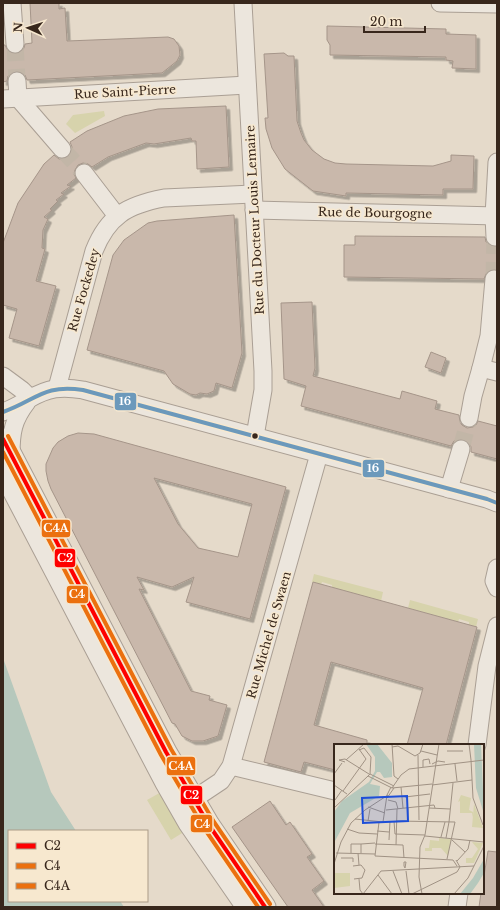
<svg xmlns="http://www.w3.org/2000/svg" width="500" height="910" font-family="'Libre Baskerville',serif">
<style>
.green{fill:#d7d3ac}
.water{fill:#b6c8bc}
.building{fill:#c9b8ab;stroke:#a59589;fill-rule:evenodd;filter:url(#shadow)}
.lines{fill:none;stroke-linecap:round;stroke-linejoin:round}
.minor-tunnel{stroke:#c2b6a7;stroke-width:17;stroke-dasharray:17 8;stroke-linecap:butt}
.minor-casing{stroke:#aa9f94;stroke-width:19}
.tertiary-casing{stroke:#aa9f94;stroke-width:23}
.minor{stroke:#ece6dd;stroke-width:17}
.tertiary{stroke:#ece6dd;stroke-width:21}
.bus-1-casing{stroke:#f7e8cf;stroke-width:7}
.bus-2-casing{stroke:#f7e8cf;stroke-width:7}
.bus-3-casing{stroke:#f7e8cf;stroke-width:7}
.bus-4-casing{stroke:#f7e8cf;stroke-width:7}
.bus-1{stroke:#fe0000;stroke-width:4}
.bus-2{stroke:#eb700f;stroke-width:4}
.bus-3{stroke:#eb700f;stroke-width:4}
.bus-4{stroke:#6c99bb;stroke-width:4}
.bus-dot{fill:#38271c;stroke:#f7e8cf;stroke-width:1.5}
.labels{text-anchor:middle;stroke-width:3;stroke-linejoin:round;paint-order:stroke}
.street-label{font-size:12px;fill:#38271c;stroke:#f7e8cf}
.inset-road{fill:none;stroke:#a09284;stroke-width:1}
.view{fill:#1d4ed8;fill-opacity:0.15;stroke:#1d4ed8;stroke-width:2}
.inset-edge{fill:none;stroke:#38271c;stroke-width:2}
.line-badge{stroke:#f7e8cf;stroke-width:1.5}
.badge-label{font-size:11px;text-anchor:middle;font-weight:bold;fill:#fff}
</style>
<defs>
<filter id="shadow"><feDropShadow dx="3.5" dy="3.5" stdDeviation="0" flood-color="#0004"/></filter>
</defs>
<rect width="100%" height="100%" fill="#e5daca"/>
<g class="green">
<path d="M104,111L105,116L75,133L66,124L73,115Z"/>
<path d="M314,574L383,592L381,601L332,588V585L322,582L321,585L312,582Z"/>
<path d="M410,600L478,619L476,627L469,625V622L459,619L458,622L408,608Z"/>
<path d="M163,791L187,830L171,840L147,800Z"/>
</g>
<path class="water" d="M3,658L51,792L76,831H9V901H120L124,907H3Z"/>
<g class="building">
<path d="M30,3H59V9L65,8L67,41L168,37L174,39L179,46L180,55L177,61L162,73L27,80L25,75L22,72L16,71L11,73L8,76L7,81L3,82V45H5L7,49L10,53L15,54L21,52L24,48L25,44L32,43Z"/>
<path d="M327,26L446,29V34L476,35V69L452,68L453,61L446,60V57L330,55V45L327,40Z"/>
<path d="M284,53L288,56H294L297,121L301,133L304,140L312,150L324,159L335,163L346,164L433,166L451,161V155L474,156L473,189H443V195L346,193V196L313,191L285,169L272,148L266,129L265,118H268L264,54Z"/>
<path d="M226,106L229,167L197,169L196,141H192L191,138L154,144L146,143L108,157L92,167L88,164L83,163L78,165L75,170L74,174L76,178L67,185L71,186L61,193L64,194L56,200L58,201L50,209L52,210L44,217L48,219L43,230L42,248L45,249L36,281L56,286L39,346L9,338L17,309L3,305V243L18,203L44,164L54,155L59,159H63L68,157L72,152V147L70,142L87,131L124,116L158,109Z"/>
<path d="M234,215L242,353L232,388L216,383L214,391L207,394L200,393L196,395L190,394L173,384L164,371L87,350L113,255L124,240L148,223L157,221Z"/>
<path d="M355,236L485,237L486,242L490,246L497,247V270H489L486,274L484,279L344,277V245H355Z"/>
<path d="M312,302L315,368L313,376L400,399L402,391L437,401L435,409L459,415L460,422L462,425L467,428L473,427L476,425L478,421L497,426V459L471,452V447L469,442L463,439H459L454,441L451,446L301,406L306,386L284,379L281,303Z"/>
<path d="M431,352L446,358L441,373L425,367Z"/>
<path d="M78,433L94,434L286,487L250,619L186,602L194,577L172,587L137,577L144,590L139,589L191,691L210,696L209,700L227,705L218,736L203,741H192L182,736L175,724L172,723L51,489L48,481L46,471V464L53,448L58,442L68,436ZM154,478L252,504L238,557L198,548L178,524Z"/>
<path d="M313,582L477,627L446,745H407L423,688L331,662L314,725L367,740V745H335V770L304,762L301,772L264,762Z"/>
<path d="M270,801L286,825L290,822L312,854L307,857L324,881L312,890L324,907H288L232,827Z"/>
<path d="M488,851L497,852V907H479L481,893H483V882Z"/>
</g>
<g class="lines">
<g class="minor-tunnel">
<path d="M15,44L17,81"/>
<path d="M62,149L84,173"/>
<path d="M494,279L495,237"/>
<path d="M461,449L469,418"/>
</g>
<defs>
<g id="minor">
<path d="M12,3L15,44"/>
<path d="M243,3L263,371V390L255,436"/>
<path d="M440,3L497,4"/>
<path d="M17,81L18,98L62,149"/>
<path d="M3,99L247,85"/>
<path d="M84,173L117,216"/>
<path d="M254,210L497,216"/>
<path d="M495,237L494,216L497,162"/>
<path d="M481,368L497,372"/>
<path d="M3,376L22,390L30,398"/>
<path d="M57,388L94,251C108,216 127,205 164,198L253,194"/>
<path d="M3,412C12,409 20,404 29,399C48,388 61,386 83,390L487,499L497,503"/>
<path d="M469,418L473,396L481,368L489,336L494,279"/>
<path d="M11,455C11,432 13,420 27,402"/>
<path d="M449,489L461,449"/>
<path d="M497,568L494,581L497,588"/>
<path d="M477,745L487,666L497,626"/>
<path d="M231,766L335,791"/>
<path d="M194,799L221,781L231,766L319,454"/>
<path d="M457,907L459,893"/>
</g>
<g id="tertiary">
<path d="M3,439L166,752L209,825L265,907"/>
<path d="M3,471L165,781L189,823L247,907"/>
</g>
</defs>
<use href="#minor" class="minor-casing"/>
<use href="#tertiary" class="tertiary-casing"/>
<use href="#minor" class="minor"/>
<use href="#tertiary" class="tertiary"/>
<defs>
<path id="bus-1" d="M3,439L166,752L209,825L265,907"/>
<path id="bus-2" d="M3,452L161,755L204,828L258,907"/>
<path id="bus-3" d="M8,436L171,749L214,822L270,904"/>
<path id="bus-4" d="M3,412C37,400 43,384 83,390L487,499L497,503"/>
</defs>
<use href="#bus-1" class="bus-1-casing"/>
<use href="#bus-2" class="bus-2-casing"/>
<use href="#bus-3" class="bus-3-casing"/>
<use href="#bus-4" class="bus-4-casing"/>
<use href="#bus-1" class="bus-1"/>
<use href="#bus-2" class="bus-2"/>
<use href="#bus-3" class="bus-3"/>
<use href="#bus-4" class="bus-4"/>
</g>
<circle class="bus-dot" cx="255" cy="436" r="3.5"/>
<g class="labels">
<g class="street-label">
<text transform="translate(125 92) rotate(-3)" y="4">Rue Saint-Pierre</text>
<text transform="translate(375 213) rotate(1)" y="4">Rue de Bourgogne</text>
<text transform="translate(255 220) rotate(-93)" y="4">Rue du Docteur Louis Lemaire</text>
<text transform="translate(84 290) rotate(-74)" y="4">Rue Fockedey</text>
<text transform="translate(269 635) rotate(-74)" y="4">Rue Michel de Swaen</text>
</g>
</g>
<g transform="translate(334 744)">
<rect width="150" height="150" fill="#e5daca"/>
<path d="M127,51L137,54L135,66L139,68V74L138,69H126V57L124,58ZM140,60L148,81L149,84L138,83ZM105,94L117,95L114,112L107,104H98V107H91V104H95L96,96L105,97ZM138,98L149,99L140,119H132V114H138L144,105ZM0,129H16V142L0,144Z" fill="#d7d3ac"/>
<path d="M27,0H43L58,19V33L50,34L46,28H43L36,40L46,42L45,52L16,69L1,97L0,68L8,57L35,38L41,27V13L32,0ZM140,0H147L150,70L142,44ZM150,115V129L144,139L136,150H126L139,134Z" fill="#b6c8bc"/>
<path class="inset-road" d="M58,0L60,32L64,35M135,0L137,16M58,3L64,2L81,12L86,9L89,0M25,6L30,4L37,13L36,30M87,7L103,11M113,7H129M84,11L85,76M12,16L30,0M137,16L139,54L149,81M11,18L5,16L11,15L35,30M98,20L104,17L111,18M121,20L123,37M89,23V16L95,15L96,20M0,30L8,19M0,41L13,50M98,41L138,36M60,42L36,30L34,32L58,44L67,31L75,25L150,16M67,43L69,64M58,44L98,40M9,47L32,15L25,5M71,53L96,50M53,54L60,44M1,56L8,46M54,56L62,58L64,65M34,63L51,69M0,64L34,32M74,64V77M95,64L116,65M52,66L100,61L101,64M21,75L49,78L53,51L57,43M34,77L36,65M60,77L61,90L91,91M62,77L121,78L113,115M45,78L41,112L119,116L123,122M115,78L119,39M13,85L25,89L43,90M43,87L55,88M91,92L150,98M107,93L111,78M112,94L115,78M55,96L56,77M118,96L131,108M27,100L41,99M41,100L69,101L70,114M62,101L63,65M2,109L41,110M17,109V100H27V109M24,109L25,121M7,114H19V118M123,117L134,105L136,96M70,118H72L71,124L70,122ZM0,120L7,98L17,79L31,66L54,51M19,122L27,121L31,126L28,134L20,135M59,127L68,150M72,127L75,150M44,131L58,150M25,135L26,146L29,150M29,150L47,127L140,122M78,150L123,128L126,123L122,116M88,150L85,133L86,103L91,91L105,0M120,150L134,134L150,102"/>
<path class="view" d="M73,52L74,77L29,79L28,54Z"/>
<rect width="150" height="150" class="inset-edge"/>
</g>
<g class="line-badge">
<rect x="114" y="392" width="23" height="19" rx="4" fill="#6c99bb"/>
<rect x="362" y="459" width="23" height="19" rx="4" fill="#6c99bb"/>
<rect x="41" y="519" width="30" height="19" rx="4" fill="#eb700f"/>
<rect x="54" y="548" width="22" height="20" rx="4" fill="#fe0000"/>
<rect x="66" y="585" width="23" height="19" rx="4" fill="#eb700f"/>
<rect x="166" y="756" width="30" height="20" rx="4" fill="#eb700f"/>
<rect x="180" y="785" width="23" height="20" rx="4" fill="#fe0000"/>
<rect x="190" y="814" width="23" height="19" rx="4" fill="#eb700f"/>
</g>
<g class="badge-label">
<text x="125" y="405">16</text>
<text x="373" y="472">16</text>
<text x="56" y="532">C4A</text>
<text x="65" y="562">C2</text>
<text x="77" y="598">C4</text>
<text x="181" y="770">C4A</text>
<text x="191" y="799">C2</text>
<text x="202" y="828">C4</text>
</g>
<rect width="500" height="910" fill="none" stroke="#38271c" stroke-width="8"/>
<rect x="8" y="830" width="140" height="72" fill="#f7e8cf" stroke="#ab9b87"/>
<rect x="16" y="843" width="20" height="6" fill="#fe0000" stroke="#ab9b87"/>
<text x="44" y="850" font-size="12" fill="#38271c">C2</text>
<rect x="16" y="863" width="20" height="6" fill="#eb700f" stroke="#ab9b87"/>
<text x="44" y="870" font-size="12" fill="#38271c">C4</text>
<rect x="16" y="883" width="20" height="6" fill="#eb700f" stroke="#ab9b87"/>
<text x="44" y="890" font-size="12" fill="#38271c">C4A</text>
<g transform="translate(28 28) rotate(273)" stroke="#f7e8cf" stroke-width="3" paint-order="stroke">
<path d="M0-3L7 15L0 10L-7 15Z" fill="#38271c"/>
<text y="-6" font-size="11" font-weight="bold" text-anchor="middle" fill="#38271c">N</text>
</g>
<path d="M364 26v6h61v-6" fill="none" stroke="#38271c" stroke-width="2"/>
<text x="370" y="26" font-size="12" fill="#38271c" stroke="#f7e8cf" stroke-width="3" paint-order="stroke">20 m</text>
</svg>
